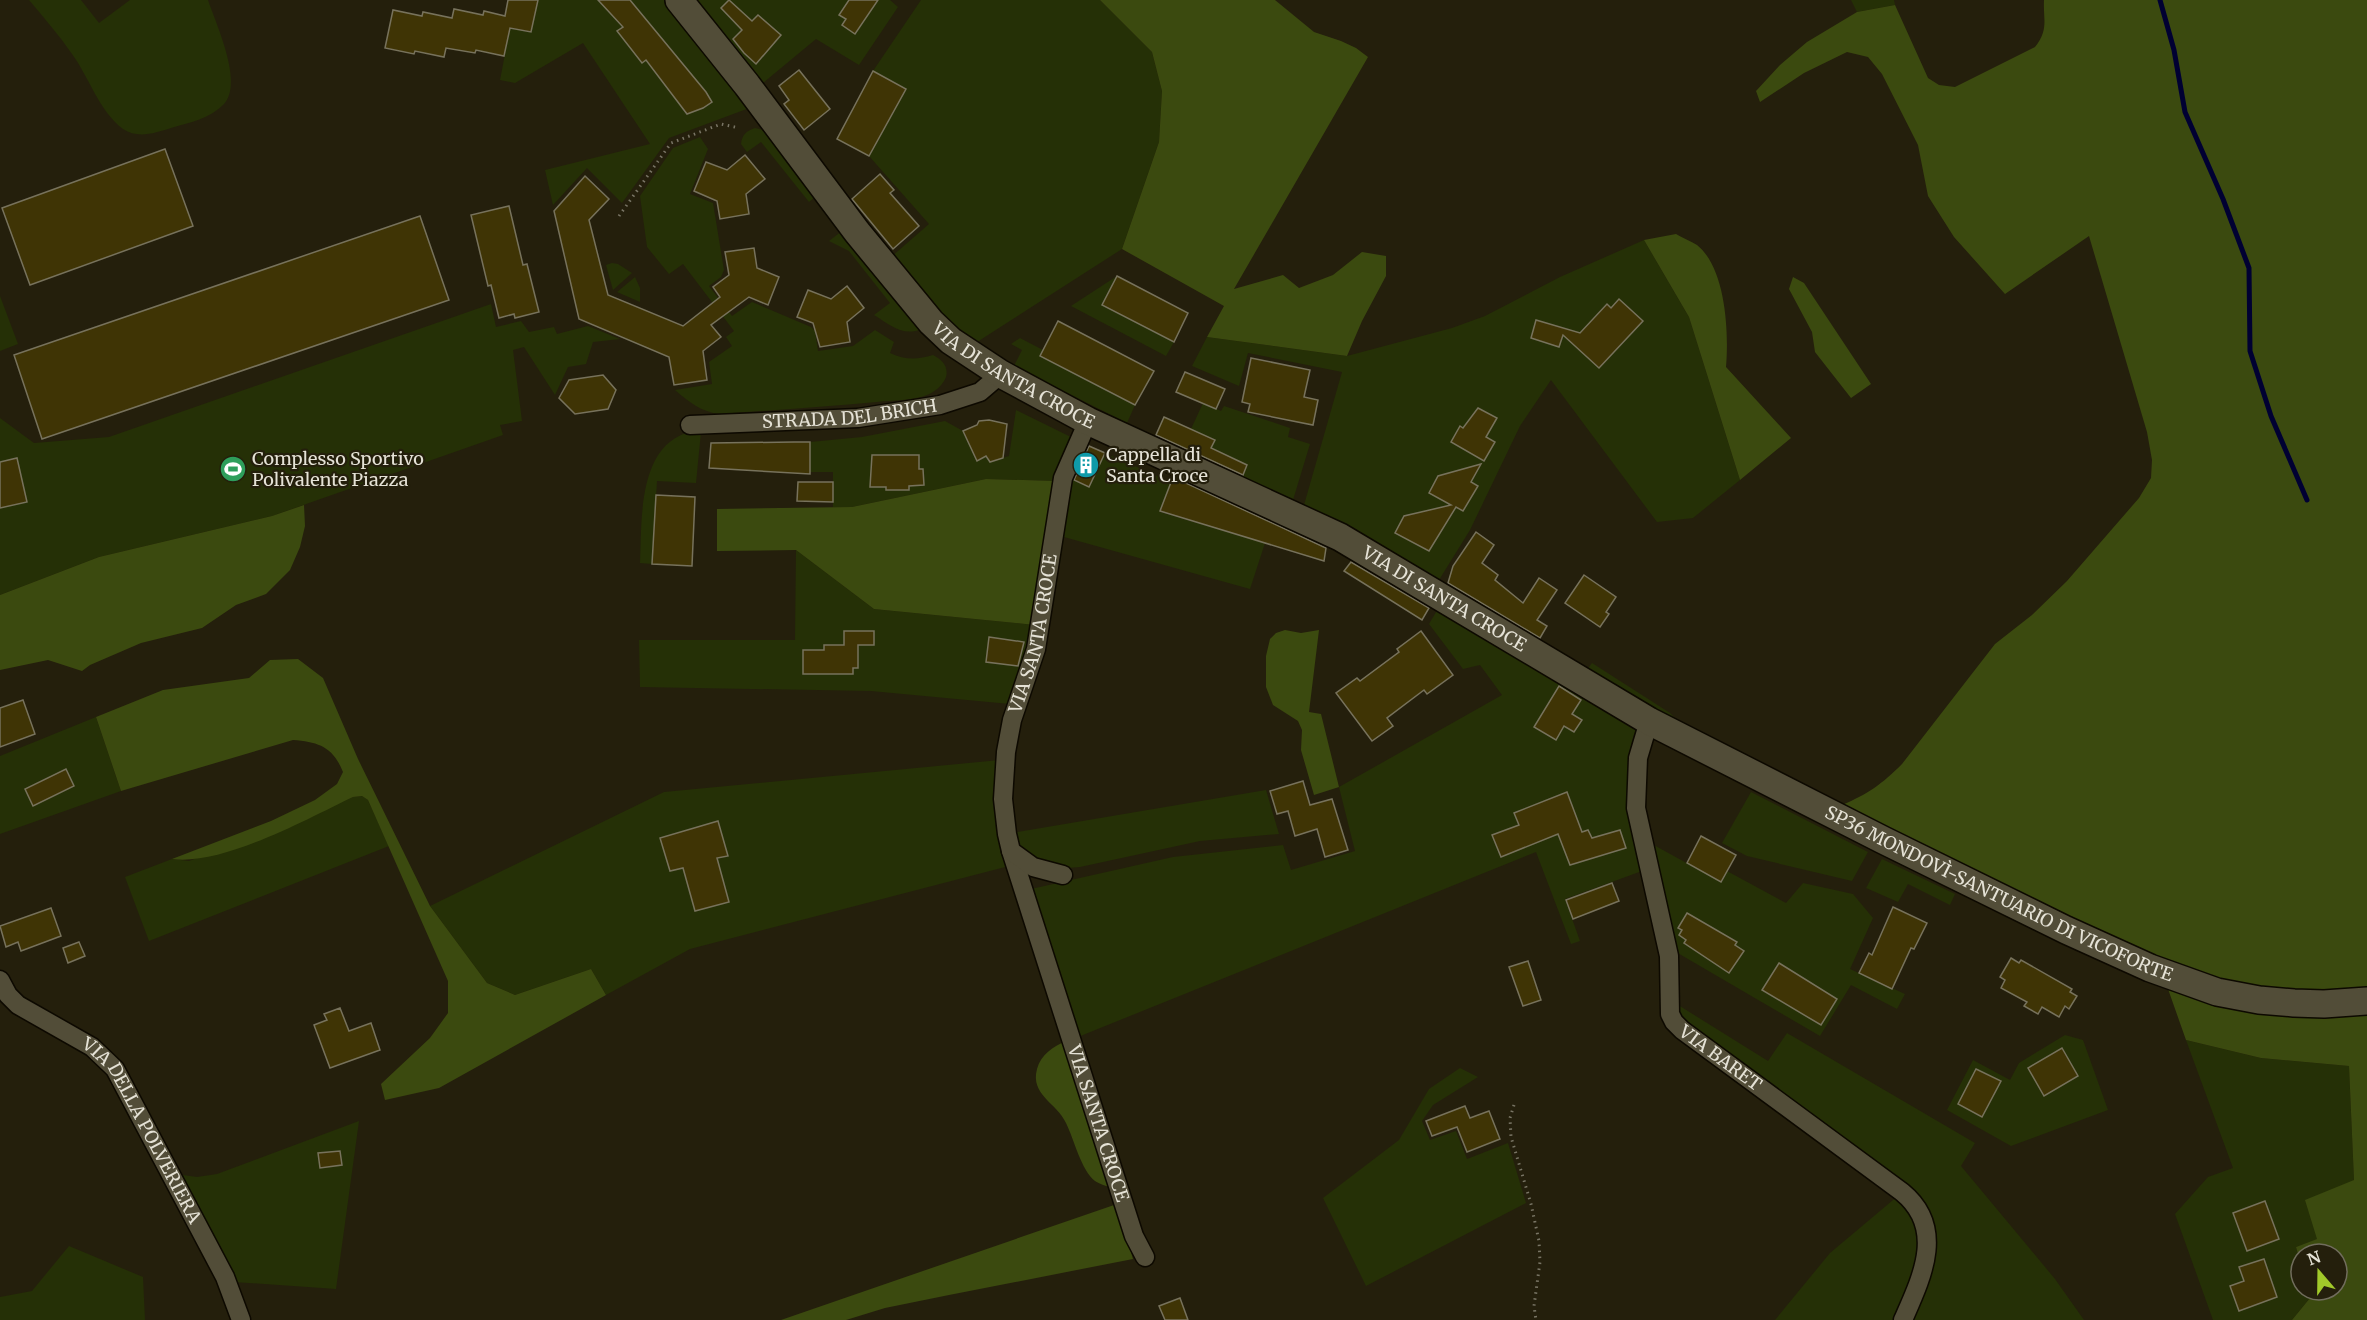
<svg xmlns="http://www.w3.org/2000/svg" width="2367" height="1320" font-family="Merriweather,serif">
<style>
.green{fill:#253006}
.forest{fill:#3b4a0f}
.lines{fill:none;stroke-linecap:round;stroke-linejoin:round}
.stream{stroke:#000032;stroke-width:5}
.building{fill:#3f3405;stroke:#77725c;stroke-width:1.5}
.street-casing{stroke:#0d0900;stroke-width:21}
.secondary-casing{stroke:#0d0900;stroke-width:30}
.path{stroke:#797565;stroke-width:3;stroke-dasharray:1.5 4.5;stroke-linecap:butt}
.street{stroke:#524d38;stroke-width:18}
.secondary{stroke:#524d38;stroke-width:27}
.labels{text-anchor:middle;stroke-width:4.5;stroke-linejoin:round;paint-order:stroke}
.street-label{font-size:18px;fill:#e5e2d6;stroke:#241f0c}
.poi-label{font-size:18px;fill:#e5e2d6;stroke:#241f0c;text-anchor:start}
</style>
<rect width="100%" height="100%" fill="#241f0c"/>
<g class="green">
<path d="M29,0H81L99,23L130,0H208C216,24 244,83 224,104C211,118 189,123 171,128C155,133 138,139 123,129C99,111 89,77 72,54C59,35 44,18 29,0Z"/>
<path d="M538,0H667L752,107L669,138L622,203L587,168L553,205L545,170L650,144L583,43L515,83L500,80L510,28L531,32Z"/>
<path d="M694,0H890L898,7L859,65L816,39L763,83Z"/>
<path d="M921,0H1100L1152,52L1162,91L1159,142L1122,249L974,344L956,334L890,258L929,224L869,156L906,89L873,71Z"/>
<path d="M1851,0H1894L1895,5L1857,12Z"/>
<path d="M755,128L763,130L815,197L809,202L761,142L747,152L741,144C742,135 746,131 755,128Z"/>
<path d="M700,137L708,149L690,194L713,203L724,270L721,277L709,286L732,316L752,302L811,327L815,331L818,351L853,346L875,330L894,342L890,353C905,360 917,360 933,355C941,359 949,366 946,377C943,385 935,392 927,395C912,401 893,400 877,402C825,407 772,410 720,414C701,412 689,402 675,390L712,384L709,362L732,346L726,337L734,331L683,264L669,274L647,247L640,196L673,148Z"/>
<path d="M842,231L919,330C901,336 889,324 874,315L890,303L849,251L829,241Z"/>
<path d="M1644,240L1689,317L1740,480L1693,518L1657,522L1551,380L1520,426L1470,530L1439,580L1354,528L1304,505L1342,372L1248,353L1239,386L1192,366L1207,337L1347,356L1452,328L1485,316L1560,277Z"/>
<path d="M612,263L618,264L632,273L613,290L606,265Z"/>
<path d="M1117,276L1102,305L1174,342L1166,356L1071,306Z"/>
<path d="M635,277L640,288V302L617,292Z"/>
<path d="M0,296L18,344L0,351Z"/>
<path d="M491,304L496,327L521,321L529,332L554,327L557,334L588,326L620,339L593,342L586,364L568,367L555,395L524,347L513,350L522,421L500,425L503,435L272,516L99,557L0,595V418L34,443L109,437Z"/>
<path d="M1020,338L1043,350L1040,356L1135,405L1127,423L1014,366L1022,350L1011,344Z"/>
<path d="M1203,403L1221,411L1224,406L1290,428L1288,437L1310,444L1293,500L1242,478L1247,465L1211,448L1214,440L1191,429Z"/>
<path d="M1016,410L1075,439L1056,481L986,479L852,507H833V472H810V442L862,437L945,421L963,431L977,461L986,456L990,462L1009,456Z"/>
<path d="M693,431L701,432L696,483L657,481L652,564L640,563C642,520 637,443 693,431Z"/>
<path d="M1105,453L1171,482L1160,512L1265,543L1250,589L1064,537L1048,634L1044,633L1068,477L1089,487Z"/>
<path d="M796,550L874,609L1035,625L1010,704L871,691L640,687L639,640H795Z"/>
<path d="M1439,607L1637,726C1618,775 1631,821 1642,871L1565,899L1580,941L1571,944L1536,852L1078,1037L1031,889L1173,857L1283,845L1291,870L1355,851L1339,787L1502,695L1480,665L1463,669L1429,624Z"/>
<path d="M1592,663L1670,713L1677,720L1584,674Z"/>
<path d="M96,717L121,791L0,834V756Z"/>
<path d="M1000,760L1009,866L690,949L606,995L591,969L515,995L487,983L430,906L664,792Z"/>
<path d="M1266,790L1279,834L1200,841L1080,867C1049,871 1026,860 1011,833Z"/>
<path d="M1751,792L1868,852L1852,881L1747,856L1722,843Z"/>
<path d="M362,796L368,800L389,846L149,941L125,877L172,859L189,861L353,797Z"/>
<path d="M1652,844L1721,882L1727,871L1786,903L1803,883L1853,894L1873,918L1850,969L1905,994L1897,1009L1851,985L1820,1036L1676,952Z"/>
<path d="M1882,859L1955,894L1950,905L1908,884L1898,902L1866,888Z"/>
<path d="M1675,1003L1768,1061L1787,1033L1975,1143L1961,1166L2055,1279L2084,1320H1910L1928,1217L1682,1024Z"/>
<path d="M2065,1035L2083,1040L2108,1110L2011,1146L1947,1110L1973,1060L2010,1080L2019,1063Z"/>
<path d="M2186,1040L2261,1058L2349,1066L2354,1180L2318,1239L2296,1247L2301,1265V1290H2307L2310,1298L2292,1320H2213L2175,1214L2208,1177L2233,1168Z"/>
<path d="M1460,1068L1478,1077L1433,1105L1422,1121L1430,1140L1456,1131L1467,1159L1508,1143L1526,1203L1366,1286L1323,1198L1399,1140L1429,1089Z"/>
<path d="M359,1121L336,1289L234,1282L176,1174L197,1177L217,1174Z"/>
<path d="M1899,1195L1915,1213L1921,1260L1895,1320H1775L1830,1253Z"/>
<path d="M69,1246L143,1277L145,1320H0V1297L32,1291Z"/>
</g>
<g class="forest">
<path d="M1100,0H1275L1314,32L1341,41L1356,48L1368,57L1234,289L1283,275L1299,288L1333,275L1362,252L1386,256V276L1362,321L1347,356L1207,337L1224,306L1122,249L1159,142L1162,91L1152,52Z"/>
<path d="M2044,0H2367V988L2338,991L2273,990L2226,981L2150,955L1842,805C1868,794 1882,784 1902,764L1995,644L2032,615L2067,581L2139,498L2151,478L2152,460L2147,432L2089,236L2005,294L1954,237L1928,196L1918,145L1882,74L1868,57L1847,52L1804,73L1760,102L1756,91L1780,65L1807,42L1857,12L1895,5L1928,78L1939,85L1955,87L2035,47C2049,29 2043,20 2044,0Z"/>
<path d="M1676,234C1682,238 1691,241 1697,245C1726,268 1729,333 1726,367L1791,438L1740,480L1689,317L1644,240Z"/>
<path d="M1793,277L1804,283L1871,384L1851,398L1815,352L1812,332L1789,289Z"/>
<path d="M986,479L1056,481L1035,625L874,609L796,550L717,551V509L852,507Z"/>
<path d="M304,505L305,526L300,547L290,570L266,594L236,605L202,628L141,643L90,665L82,671L48,660L0,670V595L99,557L272,516Z"/>
<path d="M1285,630L1301,633L1319,630L1309,712L1321,714L1339,787L1314,795L1301,750L1302,730L1298,721L1273,705L1266,687V656L1270,639L1276,633Z"/>
<path d="M298,659L323,678L358,759L430,906L487,983L515,995L591,969L606,995L439,1088L385,1100L381,1084L430,1038L448,1013V981L368,800L362,796L353,797C307,819 222,866 172,859L271,821L315,800L337,784L343,772C333,747 319,742 293,740L121,791L96,717L163,690L249,678L270,660Z"/>
<path d="M2168,989L2194,997L2367,1014V1320H2292L2310,1298L2307,1290H2337V1254H2301V1265L2296,1247L2317,1239L2305,1200L2354,1180L2349,1066L2261,1058L2186,1040Z"/>
<path d="M1066,1041L1112,1188C1107,1186 1099,1184 1095,1181C1081,1170 1074,1139 1066,1123C1057,1103 1030,1095 1037,1069C1041,1054 1053,1047 1066,1041Z"/>
<path d="M1117,1204L1133,1259L949,1295L885,1308L846,1320H781Z"/>
</g>
<g class="lines">
<path class="stream" d="M2160,0L2174,50L2185,112L2223,199L2249,268L2250,351L2271,416L2307,500"/>
</g>
<g class="building">
<path d="M508,0H538L531,32L510,28L504,56L476,50L475,53L446,48L444,57L415,51L414,54L385,48L393,10L422,16L423,12L452,18L454,9L483,15L484,11L505,16Z"/>
<path d="M598,0H630L706,92L712,102L703,108L687,114L646,60L642,63L617,31L623,27Z"/>
<path d="M729,0L752,21L758,15L781,35L756,64L744,53L733,39L742,30L721,8Z"/>
<path d="M849,0H878L855,34L842,25L846,19L839,15Z"/>
<path d="M799,70L830,109L804,130L784,104L789,100L779,86Z"/>
<path d="M873,71L906,89L869,156L837,139Z"/>
<path d="M165,149L193,226L30,285L2,208Z"/>
<path d="M745,155L765,179L746,194L749,214L720,219L717,201L694,191L706,162L727,170Z"/>
<path d="M880,174L894,190L890,193L919,226L893,249L852,199Z"/>
<path d="M585,176L609,199L589,220L608,295L683,326L720,297L713,287L729,275L725,252L754,248L757,268L779,277L768,305L749,297L711,325L721,337L703,351L707,380L674,385L669,357L579,319L554,211Z"/>
<path d="M509,206L523,265L527,264L539,312L515,318L514,314L499,318L491,285L488,286L471,215Z"/>
<path d="M420,216L449,300L42,439L14,355Z"/>
<path d="M1117,276L1188,313L1174,342L1102,305Z"/>
<path d="M847,286L864,308L847,322L850,342L820,347L813,323L797,317L808,290L831,299Z"/>
<path d="M1619,299L1643,321L1599,368L1563,335L1559,347L1531,338L1536,320L1580,333L1607,304L1611,308Z"/>
<path d="M1058,321L1154,371L1135,405L1040,356Z"/>
<path d="M1251,358L1310,370L1304,397L1318,400L1313,425L1248,412L1250,404L1242,402Z"/>
<path d="M1185,372L1225,389L1216,409L1176,392Z"/>
<path d="M603,375L616,390L608,409L575,414L559,398L569,380Z"/>
<path d="M1478,408L1497,418L1486,437L1495,442L1484,461L1451,442L1460,426L1463,428Z"/>
<path d="M1164,417L1215,440L1211,448L1247,465L1243,475L1156,435Z"/>
<path d="M989,420L1007,424L1003,458L990,462L986,456L977,461L963,431L977,425L979,421Z"/>
<path d="M794,442H810V474L709,468L711,443Z"/>
<path d="M1089,446L1105,453L1089,487L1074,480Z"/>
<path d="M872,455H919V469H923L924,485L909,486V490H886V487H870Z"/>
<path d="M17,458L27,502L0,508V462Z"/>
<path d="M1481,464L1471,482L1478,486L1463,511L1456,507L1429,551L1395,533L1404,516L1451,505L1429,493L1438,476Z"/>
<path d="M1173,477L1326,548L1324,561L1160,511Z"/>
<path d="M798,482H833V502L797,501Z"/>
<path d="M656,495L695,497L692,566L652,564Z"/>
<path d="M1476,532L1494,545L1482,563L1498,575L1495,580L1523,603L1539,578L1557,590L1537,620L1547,626L1540,638L1448,583L1453,566Z"/>
<path d="M1351,562L1429,608L1422,620L1344,571Z"/>
<path d="M1584,575L1616,597L1606,612L1609,614L1600,627L1565,603Z"/>
<path d="M844,631H874V645H858V668H853V674H803V650H824V645H844Z"/>
<path d="M1421,631L1453,675L1427,694L1424,690L1387,718L1393,726L1372,741L1336,693L1357,678L1360,681L1399,652L1397,649Z"/>
<path d="M989,637L1024,642L1018,666L986,662Z"/>
<path d="M1559,686L1581,700L1572,714L1582,720L1574,732L1564,726L1556,740L1534,727Z"/>
<path d="M23,700L35,734L0,747V708Z"/>
<path d="M66,769L74,786L33,806L25,789Z"/>
<path d="M1303,781L1310,805L1332,799L1348,850L1325,857L1317,829L1295,836L1288,811L1277,814L1270,791Z"/>
<path d="M1567,792L1582,832L1588,830L1592,838L1620,830L1626,848L1570,865L1558,834L1501,857L1492,835L1519,825L1514,813Z"/>
<path d="M718,821L728,856L717,858L729,902L695,911L683,868L670,871L660,838Z"/>
<path d="M1701,836L1736,855L1721,882L1687,863Z"/>
<path d="M1612,883L1619,901L1573,919L1566,900Z"/>
<path d="M1893,907L1927,923L1914,949L1911,948L1892,989L1859,973L1869,953L1872,955Z"/>
<path d="M51,908L61,936L21,951L18,942L6,947L0,926Z"/>
<path d="M1687,913L1737,942L1735,945L1744,951L1729,973L1684,943L1686,940L1679,935L1682,930L1678,928Z"/>
<path d="M79,942L85,956L68,963L63,948Z"/>
<path d="M2011,958L2019,963L2021,960L2072,989L2070,992L2077,996L2069,1009L2065,1006L2059,1017L2042,1007L2038,1014L2024,1006L2027,1002L2001,988L2005,980L2000,977Z"/>
<path d="M1528,961L1541,1000L1523,1006L1509,967Z"/>
<path d="M1779,963L1837,999L1821,1025L1762,990Z"/>
<path d="M340,1008L349,1031L371,1023L380,1050L330,1068L314,1025L327,1020L324,1014Z"/>
<path d="M2062,1048L2078,1076L2044,1096L2028,1068Z"/>
<path d="M1976,1069L2001,1081L1982,1117L1958,1104Z"/>
<path d="M1465,1106L1470,1118L1489,1111L1500,1139L1467,1152L1457,1127L1432,1136L1426,1121Z"/>
<path d="M340,1151L342,1165L320,1168L318,1153Z"/>
<path d="M2265,1201L2279,1239L2247,1251L2233,1213Z"/>
<path d="M2264,1259L2277,1297L2239,1311L2230,1286L2244,1281L2239,1267Z"/>
<path d="M1180,1298L1188,1320H1165L1159,1306Z"/>
</g>
<g class="lines">
<defs>
<g id="street">
<path id="s1" d="M690,425L858,418L940,405L980,392L1001,374"/>
<path id="s2" d="M1649,721L1638,758L1636,808L1669,956L1670,1014L1674,1022L1682,1030L1902,1192C1946,1228 1922,1277 1903,1320"/>
<path id="s3" d="M1011,851L1134,1236L1145,1257"/>
<path id="s4" d="M1063,875L1033,867L1011,851L1007,834L1003,799L1006,752L1012,720L1036,649L1063,478L1088,421"/>
<path id="s5" d="M0,980L8,995L18,1005L92,1047L115,1069L225,1277L241,1320"/>
</g>
<g id="secondary">
<path id="s6" d="M679,0L747,85L857,232L931,322L951,341L1001,374L1088,421L1340,537L1649,721L1883,840L2066,930L2150,968L2217,992L2259,1000L2294,1003L2324,1004L2367,1001"/>
</g>
</defs>
<use href="#street" class="street-casing"/>
<use href="#secondary" class="secondary-casing"/>
<g class="path">
<path d="M619,216L671,143L721,124L739,128"/>
<path d="M1514,1105L1510,1118L1511,1137L1531,1204L1539,1241L1540,1262L1534,1306L1536,1320"/>
</g>
<use href="#street" class="street"/>
<use href="#secondary" class="secondary"/>
</g>
<defs>
<symbol id="building-disc" viewBox="-11 -11 22 22"><circle r="9.5" fill="#0f9aa8" stroke="#241f0c"/><path d="M-4-6H4V6H1V3H-1V6H-4ZM-2.5-4.3h1.7v1.8h-1.7ZM.8-4.3h1.7v1.8H.8ZM-2.5-1h1.7V.8h-1.7ZM.8-1h1.7V.8H.8Z" fill="#fff"/></symbol>
<symbol id="stadium-disc" viewBox="-11 -11 22 22"><circle r="9.5" fill="#2e9e5b" stroke="#241f0c"/><path d="M0-5a6.5 5 0 1 0 0 10a6.5 5 0 1 0 0-10ZM-3.5-1.8h7v3.6h-7Z" fill="#fff"/></symbol>
</defs>
<g fill-rule="evenodd">
<use href="#building-disc" x="1071" y="450" width="30" height="30"/>
<use href="#stadium-disc" x="218" y="454" width="30" height="30"/>
</g>
<g class="labels">
<g class="street-label">
<text dy="6" stroke="none"><textPath href="#s6" startOffset="508">VIA DI SANTA CROCE</textPath></text>
<text dy="6" stroke="none"><textPath href="#s1" startOffset="160">STRADA DEL BRICH</textPath></text>
<text dy="6" stroke="none"><textPath href="#s6" startOffset="994">VIA DI SANTA CROCE</textPath></text>
<text dy="6" stroke="none"><textPath href="#s4" startOffset="280">VIA SANTA CROCE</textPath></text>
<text dy="6" stroke="none"><textPath href="#s6" startOffset="1623">SP36 MONDOVÌ-SANTUARIO DI VICOFORTE</textPath></text>
<text dy="6" stroke="none"><textPath href="#s2" startOffset="366">VIA BARET</textPath></text>
<text dy="6" stroke="none"><textPath href="#s3" startOffset="286">VIA SANTA CROCE</textPath></text>
<text dy="6" stroke="none"><textPath href="#s5" startOffset="214">VIA DELLA POLVERIERA</textPath></text>
</g>
<g class="poi-label">
<text x="1106" y="461">Cappella di<tspan x="1106" dy="21">Santa Croce</tspan></text>
<text x="252" y="465">Complesso Sportivo<tspan x="252" dy="21">Polivalente Piazza</tspan></text>
</g>
</g>
<g transform="translate(2319 1272) rotate(340)"><circle r="28" fill="#241f0c" stroke="#716d5d" stroke-width="1.5"/>
<path d="M0-4.5L10 22L0 15L-10 22Z" fill="#a1c92a"/>
<text y="-9" font-size="16" font-weight="bold" text-anchor="middle" fill="#e5e2d6">N</text>
</g>
</svg>
